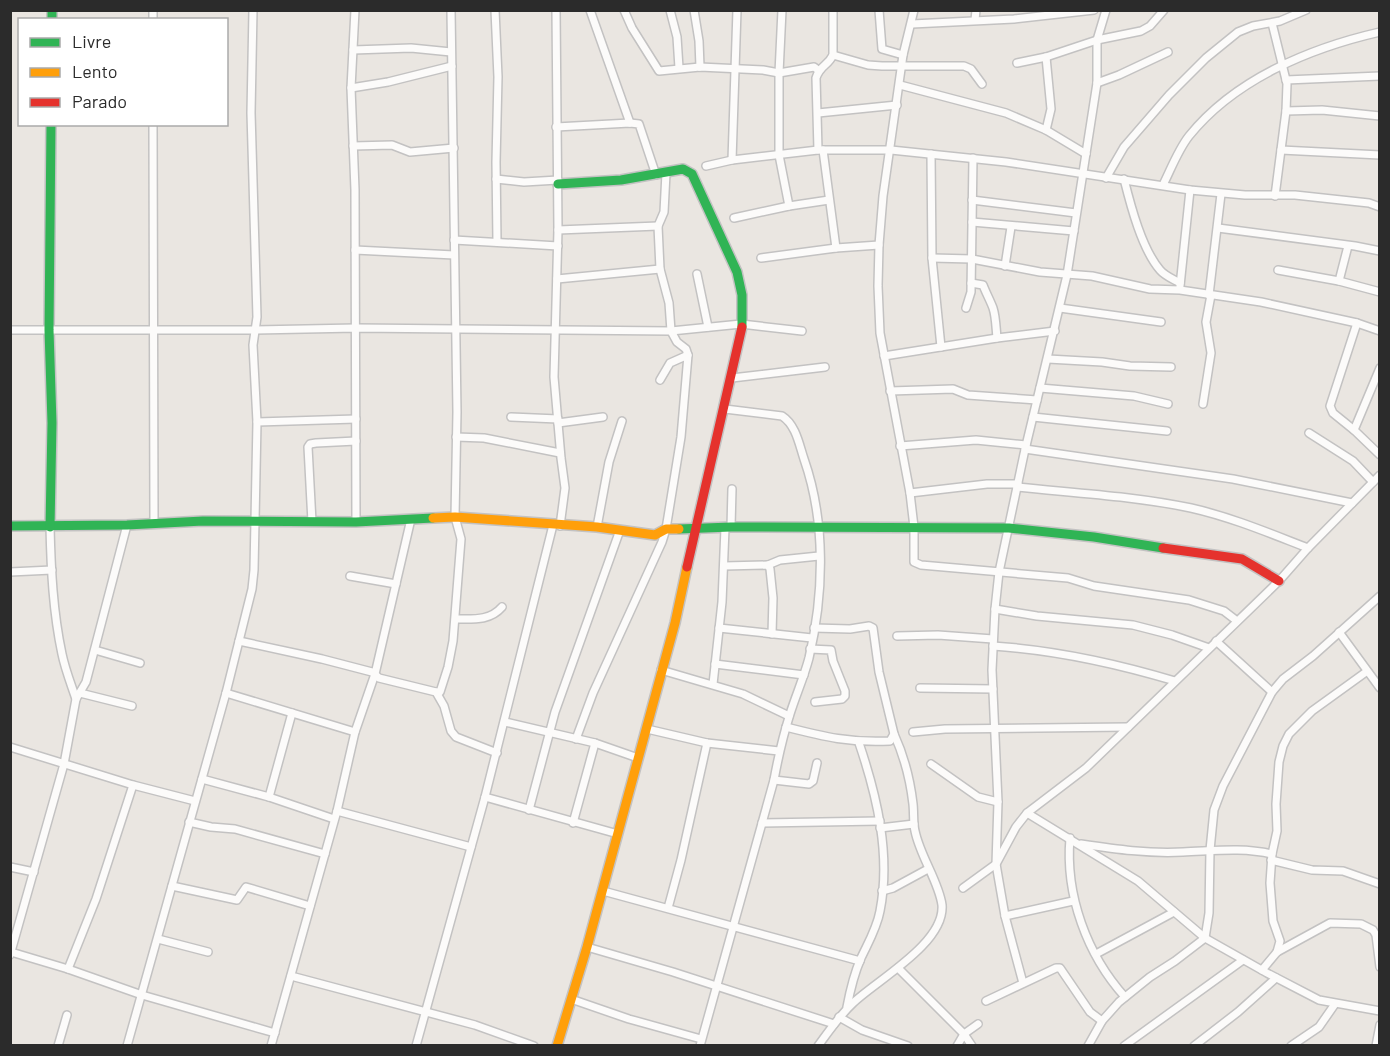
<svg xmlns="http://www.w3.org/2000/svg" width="1390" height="1056" font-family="Barlow,sans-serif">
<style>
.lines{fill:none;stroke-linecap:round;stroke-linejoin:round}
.street-casing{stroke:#c3c2c2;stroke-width:10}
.fast-casing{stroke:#c3c2c2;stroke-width:12}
.slow-casing{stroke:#c3c2c2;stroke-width:12}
.jam-casing{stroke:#c3c2c2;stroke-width:12}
.street{stroke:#fcfbfa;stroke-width:7}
.fast{stroke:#30b455;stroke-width:9}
.slow{stroke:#ff9f0a;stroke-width:9}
.jam{stroke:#e5322d;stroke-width:9}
</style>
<rect width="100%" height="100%" fill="#eae6e1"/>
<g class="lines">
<defs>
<g id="street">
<path d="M355,10L351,88L355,190L356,522"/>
<path d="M495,10L498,77L496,162L497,242"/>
<path d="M556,10L558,230L554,377L561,458L565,488L560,526"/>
<path d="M590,10L630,123"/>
<path d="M624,10L632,28L659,71L700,67L763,70L779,73L814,67L818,70"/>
<path d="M670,10L677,37L679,68"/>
<path d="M694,10L699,41L700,67"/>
<path d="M782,10L779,73V155L789,206"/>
<path d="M879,10L882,49L903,55"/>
<path d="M914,10L903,55L883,196L879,245L878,286L880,333L910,493L914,527V562L921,565L1068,578L1094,586L1189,600L1224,611L1237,621"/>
<path d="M153,20V10"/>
<path d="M975,20L976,10"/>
<path d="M1272,23L1287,84L1286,111L1275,196"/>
<path d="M912,24L1014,19L1094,10"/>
<path d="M353,50L411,48L451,52"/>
<path d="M833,55L868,65L882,66H964L971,69L982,84"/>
<path d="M1046,57L1051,109L1046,130"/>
<path d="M1017,63L1046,57L1097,40L1141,31L1150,26L1164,10"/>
<path d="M1286,80L1380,76"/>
<path d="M1097,83L1119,75L1168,52"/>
<path d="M900,85L1006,113L1046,130L1086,154"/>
<path d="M351,88L388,82L452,66"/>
<path d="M1286,111L1322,110L1380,116"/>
<path d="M818,113L897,105"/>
<path d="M153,124L154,523"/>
<path d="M556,127L630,123L639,124L656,175"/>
<path d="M353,146L392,145L410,152L454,148"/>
<path d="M818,150L816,78C820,65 828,66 833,55V10"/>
<path d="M823,150L836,248"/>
<path d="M1281,150L1380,155"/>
<path d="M931,154L932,258L941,347"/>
<path d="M732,160L737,10"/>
<path d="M706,166L732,160L818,150H891L1006,162L1190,190L1245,195H1295L1369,203L1380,207"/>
<path d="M1106,178L1124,147L1169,95L1206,58L1238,32L1253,26L1280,21L1306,10"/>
<path d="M496,179L524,182L558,180"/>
<path d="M1124,179C1131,207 1142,249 1160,270C1165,276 1173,279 1180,283"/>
<path d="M1163,185C1171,169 1178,150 1189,136C1235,79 1310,48 1380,32"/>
<path d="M972,200L1076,213"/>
<path d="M734,218L789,206L829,200"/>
<path d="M972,222L1074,231"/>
<path d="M1218,228L1355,246L1380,251"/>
<path d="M558,230L658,226"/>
<path d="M454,240L558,246"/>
<path d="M355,250L454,255"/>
<path d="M761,258L836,248L879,245"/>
<path d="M932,258L972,259L1040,272L1092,276L1150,289L1180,290L1261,302L1357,323L1380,331"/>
<path d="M1005,266L1011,227"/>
<path d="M1278,270L1339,281L1380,292"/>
<path d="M697,274L708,327"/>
<path d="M557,279L660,269"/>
<path d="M1339,281L1348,246"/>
<path d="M971,283L983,285C986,293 990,300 993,308C996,317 996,329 997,338"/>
<path d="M1180,286L1190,190"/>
<path d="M1209,295L1221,194"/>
<path d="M966,308L971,292L973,158"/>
<path d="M1060,308L1161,322"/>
<path d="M10,330H255L356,328L671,331L741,324L802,331"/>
<path d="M884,356L997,338L1055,331"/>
<path d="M1048,359L1102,362L1130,366L1171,367"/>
<path d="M1380,368L1354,430L1380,455"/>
<path d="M732,378L825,367"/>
<path d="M660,380L670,363L688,355"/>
<path d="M1040,388L1134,396L1168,404"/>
<path d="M890,391L953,389L968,395L1037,400"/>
<path d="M1203,404L1211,353L1206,322L1211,295"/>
<path d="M511,417L558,419"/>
<path d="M1033,417L1167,431"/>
<path d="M257,422L356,419"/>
<path d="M558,423L603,417"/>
<path d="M1354,430L1333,413L1330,406L1357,323"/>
<path d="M1309,433L1353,461L1373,482"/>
<path d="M456,437L484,438L560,453"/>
<path d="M900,446L976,440L1026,445"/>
<path d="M1025,449L1233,479L1352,503"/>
<path d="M1017,487C1075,493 1134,496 1191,508C1231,517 1269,533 1308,548"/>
<path d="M910,493L987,484H1018"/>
<path d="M312,522L308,447L310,444L316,443L356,441"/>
<path d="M50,527C51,569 53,612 62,654C65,669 71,684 76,699"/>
<path d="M597,527L609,462L622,421"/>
<path d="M731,527L732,489"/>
<path d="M768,565L780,560L819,556"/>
<path d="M724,566L768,565L770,569L773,598L772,634"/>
<path d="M10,572L52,570"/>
<path d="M350,576L396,584"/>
<path d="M995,609L1037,616L1133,625L1172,635L1209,648"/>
<path d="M456,619C473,619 490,621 502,607"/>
<path d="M719,628L812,638"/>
<path d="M1339,632L1380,688"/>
<path d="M897,636L938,635L993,639"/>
<path d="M239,641L322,659L372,672L379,678L436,692L444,706L451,731L456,737L497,753"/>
<path d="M1216,641L1272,692"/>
<path d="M993,646C1055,650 1115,663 1175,681"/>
<path d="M810,649L831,650L833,661L845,691V696L842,699L815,702"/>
<path d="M95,650L140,663"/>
<path d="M715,664L804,675"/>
<path d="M661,670L743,694L789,716"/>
<path d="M713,684L722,602L725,528"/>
<path d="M920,688L993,689"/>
<path d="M436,692H440L448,667L453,641L461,539L455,517L457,412L451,10"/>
<path d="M80,693L132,706"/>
<path d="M226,693L355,732"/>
<path d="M505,722L595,743L638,758"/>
<path d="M786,727C825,737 850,743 890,741L894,734L879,672L873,628L869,626L850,629L814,628"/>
<path d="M647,729L707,743L779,751"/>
<path d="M913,732L945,729L1128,727"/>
<path d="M576,739L593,693L662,542L666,529L681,437L688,355L686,349L677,342L671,331L669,303L660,269L658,226L664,212L666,173"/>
<path d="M10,747L133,785L195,801"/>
<path d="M931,764L978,797L998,802"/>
<path d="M202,779L269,797L334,819"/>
<path d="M774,780L809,784L813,781L817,763"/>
<path d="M269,797L292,713"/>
<path d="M485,797L618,834"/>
<path d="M529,810L555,712L620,530"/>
<path d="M337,811L471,847"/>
<path d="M1027,813L1138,881L1205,938L1267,973L1319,1000L1380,1011"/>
<path d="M189,822L211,827L235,829L325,854"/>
<path d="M573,823L595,743"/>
<path d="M762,823L880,821"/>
<path d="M880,828L914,824"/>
<path d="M1070,838C1065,895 1087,955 1125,997"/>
<path d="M1081,844C1115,849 1149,854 1183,852C1213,851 1242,847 1272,854"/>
<path d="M1271,860L1312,870L1343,871L1380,884"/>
<path d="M10,867L34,872"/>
<path d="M172,886L237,900L246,887L310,906"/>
<path d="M963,888L996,864L1016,827L1027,813L1086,768L1279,581L1308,548L1380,475"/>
<path d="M603,891L860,961"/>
<path d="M882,891L893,888L928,869"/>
<path d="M668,908L681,860L707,743"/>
<path d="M1005,916L1073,901"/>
<path d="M158,939L208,952"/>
<path d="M587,947L673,972L834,1024"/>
<path d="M11,952L68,969L142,995L275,1033"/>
<path d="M1277,952L1280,941L1273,921L1270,883L1272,854L1277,831L1276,804L1279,762L1283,746L1289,734L1312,711L1366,672"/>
<path d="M1096,954L1174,912"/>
<path d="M10,955L64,764L76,699L86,682L127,525"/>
<path d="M898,968L964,1034L972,1046"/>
<path d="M68,969L96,899L133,785"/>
<path d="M1262,970L1277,952L1330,923L1361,924L1373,930L1376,935L1380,967"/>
<path d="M291,976L475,1025L534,1046"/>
<path d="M1023,983L1005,916L996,864L998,802L992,670L995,609L999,572L1024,454L1067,275L1097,83V40L1106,10"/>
<path d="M571,999L629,1019L701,1039"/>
<path d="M986,1001L1056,968H1060L1090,1012L1102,1021"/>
<path d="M847,1007C850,991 854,974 861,958C868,943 877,928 880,911C891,855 877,796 859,743"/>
<path d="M839,1017L862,1030L908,1046"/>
<path d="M58,1046L67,1015"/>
<path d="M127,1046L226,693L252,589L254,570L257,422L253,345L257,317L251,113L253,10"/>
<path d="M271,1046L337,811L355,732L375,674L411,519"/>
<path d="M416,1046L485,797L553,525"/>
<path d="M700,1046L774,780C778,758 783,736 790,714C796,695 804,677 809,658C824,594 826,522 804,459C799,444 796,425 782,416L725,409"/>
<path d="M818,1046C829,1031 839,1016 853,1003C877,980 945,943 942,905C939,882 920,856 915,831C913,823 914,813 913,804C910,778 905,758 894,734"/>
<path d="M957,1046L964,1034L978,1024"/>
<path d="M1088,1046L1102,1021L1119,1002L1150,977L1175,961L1205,938L1209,913L1210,850L1214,810L1223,786L1272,692L1283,679L1313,656L1380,596"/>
<path d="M1124,1046L1243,960"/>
<path d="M1194,1046L1238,1012L1276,978"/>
<path d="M1291,1046L1319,1027L1335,1004"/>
<path d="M1376,1046L1380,1025"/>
</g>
<g id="fast">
<path d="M52,10V20"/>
<path d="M558,184L621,180L683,169L692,174L737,272L742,295V327"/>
<path d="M10,526L127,525L203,521L356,522L433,518"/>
<path d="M50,527L52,423L49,330L51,124"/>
<path d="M679,529L731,527L1009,528L1094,537L1163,548"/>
</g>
<g id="slow">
<path d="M433,518L455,517L597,527L655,535L666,529H679"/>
<path d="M557,1046L587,947L675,623L687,567"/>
</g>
<g id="jam">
<path d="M1163,548L1242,559L1279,581"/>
<path d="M687,567L742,327"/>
</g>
</defs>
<use href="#street" class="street-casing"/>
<use href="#fast" class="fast-casing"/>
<use href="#slow" class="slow-casing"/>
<use href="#jam" class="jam-casing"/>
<use href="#street" class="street"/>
<use href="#fast" class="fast"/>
<use href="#slow" class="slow"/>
<use href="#jam" class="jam"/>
</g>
<rect width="1390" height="1056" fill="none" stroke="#2b2b2b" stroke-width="24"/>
<rect x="18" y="18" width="210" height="108" fill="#ffffff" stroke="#aaaaaa" stroke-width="1.5"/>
<rect x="30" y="38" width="30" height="9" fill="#30b455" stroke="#aaaaaa" stroke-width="1.5"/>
<text x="72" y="48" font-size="18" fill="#2b2b2b">Livre</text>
<rect x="30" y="68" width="30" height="9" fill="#ff9f0a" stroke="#aaaaaa" stroke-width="1.5"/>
<text x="72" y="78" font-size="18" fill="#2b2b2b">Lento</text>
<rect x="30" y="98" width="30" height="9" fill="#e5322d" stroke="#aaaaaa" stroke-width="1.5"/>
<text x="72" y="108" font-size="18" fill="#2b2b2b">Parado</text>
</svg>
